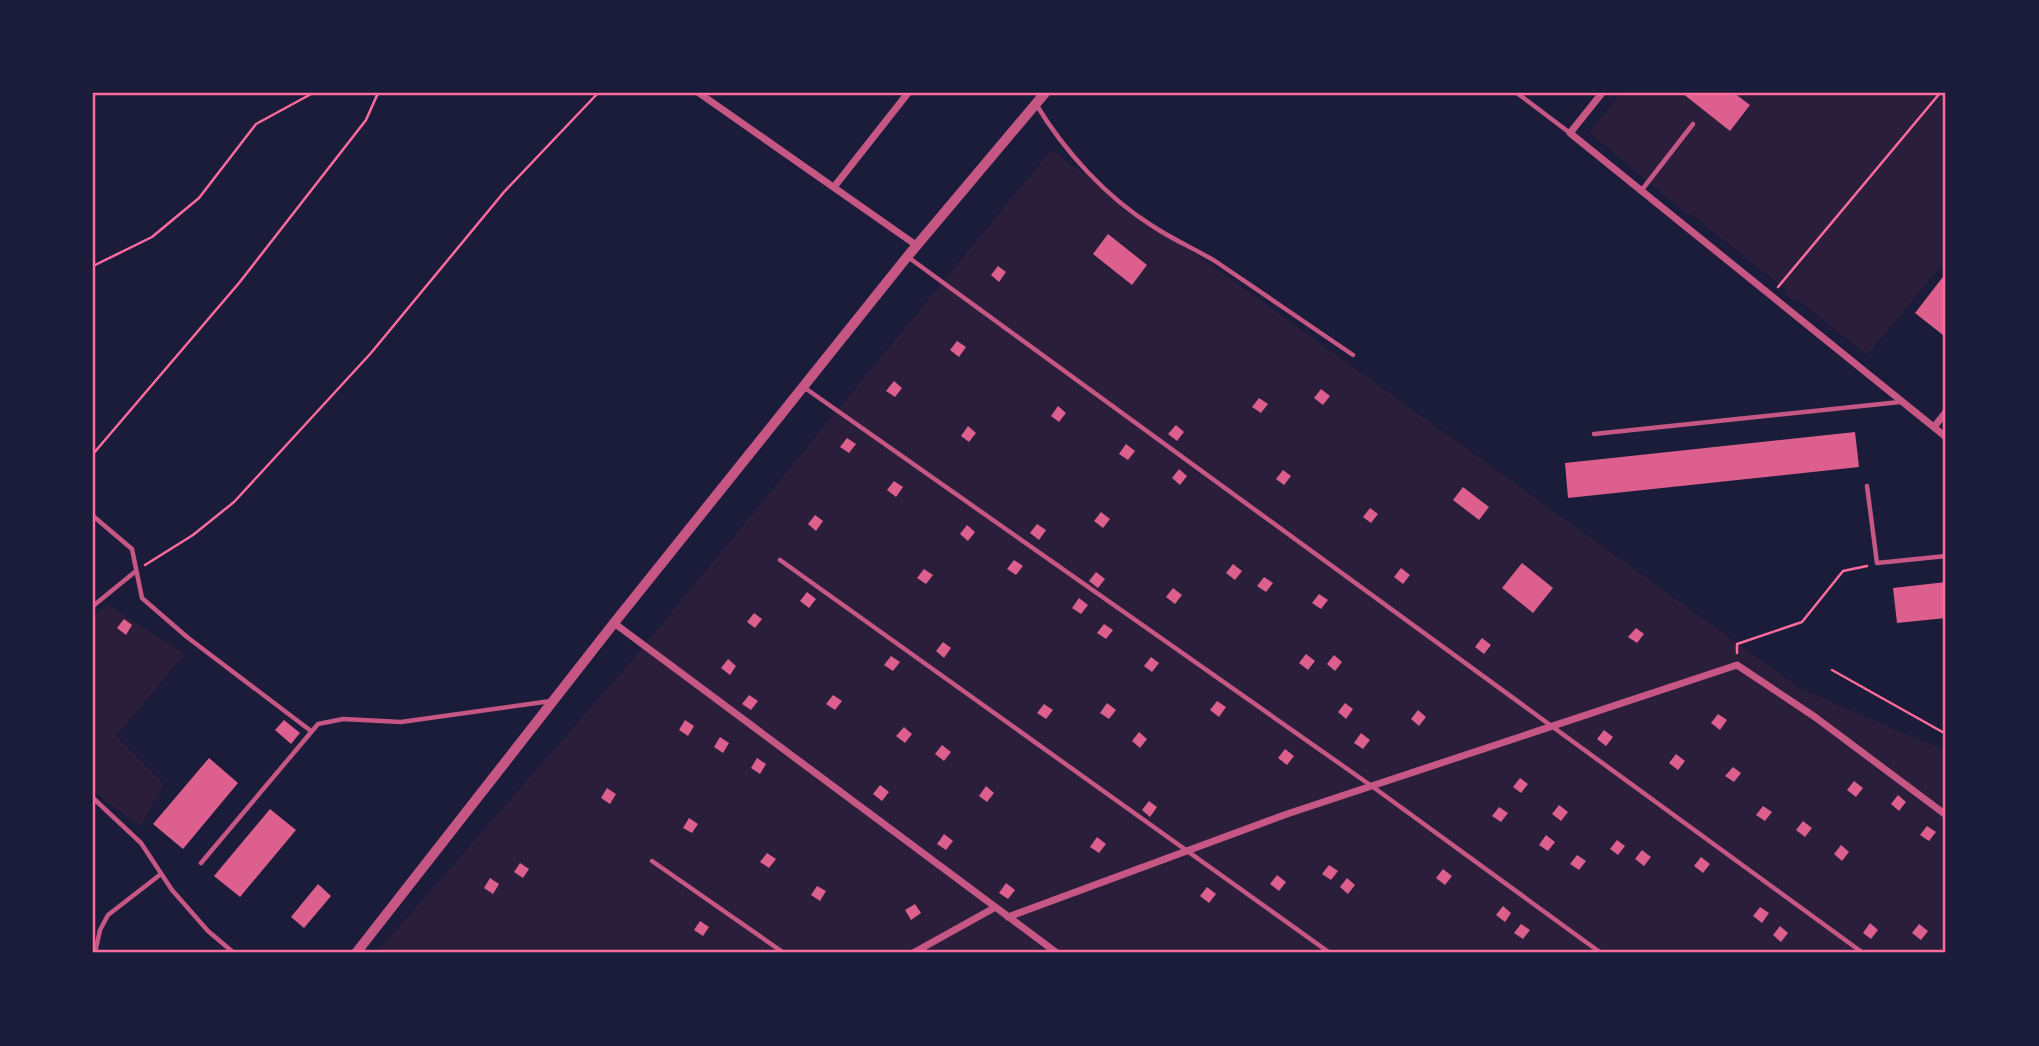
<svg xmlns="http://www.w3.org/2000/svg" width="2039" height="1046" font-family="Barlow,sans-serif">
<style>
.green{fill:#2a1e3b}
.building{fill:#dd5f8e}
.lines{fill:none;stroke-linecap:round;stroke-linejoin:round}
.path{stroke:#ff6b9d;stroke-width:2.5}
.service{stroke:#c65784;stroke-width:4.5}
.minor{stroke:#c65784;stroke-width:7}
.tertiary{stroke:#c65784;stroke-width:10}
.neatline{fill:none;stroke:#ff6b9d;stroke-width:2.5}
</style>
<rect width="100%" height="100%" fill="#1b1b3a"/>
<g class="green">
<path d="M1621,93H1946V260L1867,355L1797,299H1789L1786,290L1691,214H1687L1589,132Z"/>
<path d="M1051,150L1801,689L1946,751V953H376L634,658Z"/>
<path d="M107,604L185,654L116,736L164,784L140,827L93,791V617Z"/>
</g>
<g class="building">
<path d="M1682,93H1734L1750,105L1730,131Z"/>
<path d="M1108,234L1147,265L1132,285L1093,254Z"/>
<path d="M998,266L1006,272L999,282L991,275Z"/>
<path d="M1946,273V331L1943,335L1915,313Z"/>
<path d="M957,341L966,347L959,357L950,350Z"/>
<path d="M894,381L902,388L895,397L886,391Z"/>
<path d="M1321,389L1330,396L1323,405L1314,398Z"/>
<path d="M1259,398L1268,404L1261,413L1252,407Z"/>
<path d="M1058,406L1066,413L1059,422L1051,416Z"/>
<path d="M1176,425L1184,432L1177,441L1168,434Z"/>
<path d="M968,426L976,433L969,442L961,436Z"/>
<path d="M1855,432L1859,467L1568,498L1565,463Z"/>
<path d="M847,438L856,444L849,453L840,447Z"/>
<path d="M1126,444L1135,451L1128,460L1119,454Z"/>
<path d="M1179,469L1187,476L1180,485L1172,478Z"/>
<path d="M1283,470L1291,476L1284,485L1276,479Z"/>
<path d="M894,481L903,487L896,497L887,490Z"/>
<path d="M1463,487L1489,507L1479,520L1453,500Z"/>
<path d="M1370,508L1378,514L1371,523L1363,517Z"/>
<path d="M1101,512L1110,519L1103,528L1094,521Z"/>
<path d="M815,515L823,521L816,531L808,524Z"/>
<path d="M1037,524L1046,530L1039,540L1030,533Z"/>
<path d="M967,525L975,532L968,541L960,534Z"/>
<path d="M1014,560L1023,566L1016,575L1007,569Z"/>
<path d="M1522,563L1553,588L1533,613L1502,588Z"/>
<path d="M1233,564L1242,571L1235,580L1226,573Z"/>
<path d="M1401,568L1410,575L1403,584L1394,577Z"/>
<path d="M924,569L933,575L926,584L917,578Z"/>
<path d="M1096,572L1105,579L1098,588L1089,581Z"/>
<path d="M1264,577L1273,583L1266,592L1257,586Z"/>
<path d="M1946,582V618L1897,623L1893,588Z"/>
<path d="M1173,588L1182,595L1175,604L1166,597Z"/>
<path d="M807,592L816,599L809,608L800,601Z"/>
<path d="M1319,594L1328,600L1321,609L1312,603Z"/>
<path d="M1079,598L1088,605L1081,614L1072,608Z"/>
<path d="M754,613L762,619L755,628L747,622Z"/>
<path d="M124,619L132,625L126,635L117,628Z"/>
<path d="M1104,624L1113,630L1106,639L1097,633Z"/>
<path d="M1636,628L1644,634L1637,643L1628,637Z"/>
<path d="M1482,638L1491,645L1484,654L1475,647Z"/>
<path d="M943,642L951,648L944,658L936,651Z"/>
<path d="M1306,654L1315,661L1308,670L1299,663Z"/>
<path d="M1334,655L1342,662L1335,671L1327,664Z"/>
<path d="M891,656L900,662L893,671L884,665Z"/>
<path d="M1151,657L1159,663L1152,672L1144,666Z"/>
<path d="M728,659L736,666L730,675L721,668Z"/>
<path d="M749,695L758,701L751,710L742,704Z"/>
<path d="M833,695L842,701L835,710L826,704Z"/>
<path d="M1217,701L1226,707L1219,717L1210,710Z"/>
<path d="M1107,703L1116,710L1109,719L1100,713Z"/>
<path d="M1345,703L1353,709L1346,719L1338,712Z"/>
<path d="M1044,704L1053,710L1046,719L1037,713Z"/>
<path d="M1418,710L1426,717L1419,726L1411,719Z"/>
<path d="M1718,714L1727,720L1720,730L1711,723Z"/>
<path d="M284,720L300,733L291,744L275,730Z"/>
<path d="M685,720L694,726L688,736L679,730Z"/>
<path d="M904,727L912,734L905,743L896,736Z"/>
<path d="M1604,730L1613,737L1606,746L1597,739Z"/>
<path d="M1139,732L1147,739L1140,748L1132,741Z"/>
<path d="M1361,733L1370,740L1363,749L1354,743Z"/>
<path d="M720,737L729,743L723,753L714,747Z"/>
<path d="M942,745L951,752L944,761L935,754Z"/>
<path d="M1285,749L1294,756L1287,765L1278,758Z"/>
<path d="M1676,754L1685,761L1678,770L1669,763Z"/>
<path d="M209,758L238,783L183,849L153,824Z"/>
<path d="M757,758L766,764L760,774L751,768Z"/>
<path d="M1733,767L1741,773L1734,782L1725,776Z"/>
<path d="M1520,778L1528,784L1521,793L1513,787Z"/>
<path d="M1854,781L1863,788L1856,797L1847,790Z"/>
<path d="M880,785L889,792L882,801L873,794Z"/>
<path d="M986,786L994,793L987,802L979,796Z"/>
<path d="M607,788L616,794L610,804L601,798Z"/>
<path d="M1898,795L1906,802L1899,811L1891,804Z"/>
<path d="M1149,801L1157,807L1150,817L1142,810Z"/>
<path d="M1559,805L1568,812L1561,821L1552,814Z"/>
<path d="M1763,806L1772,812L1765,821L1756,815Z"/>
<path d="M1499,807L1508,813L1501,822L1492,816Z"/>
<path d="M270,809L296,830L240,897L214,876Z"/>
<path d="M689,818L698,824L692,833L683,828Z"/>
<path d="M1803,821L1812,828L1805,837L1796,830Z"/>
<path d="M1927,826L1936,832L1929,841L1920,835Z"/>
<path d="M944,834L953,841L946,850L937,844Z"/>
<path d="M1546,835L1555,842L1548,851L1539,845Z"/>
<path d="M1097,837L1106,844L1099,853L1090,847Z"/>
<path d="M1617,840L1625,846L1618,855L1610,849Z"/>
<path d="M1841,845L1849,852L1842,861L1834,854Z"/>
<path d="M1642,850L1651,857L1644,866L1635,859Z"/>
<path d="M767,853L776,859L769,868L760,862Z"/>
<path d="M1577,855L1586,861L1579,870L1570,864Z"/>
<path d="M1701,857L1710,864L1703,873L1694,866Z"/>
<path d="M520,863L529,869L523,878L514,872Z"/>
<path d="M1329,865L1338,871L1331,880L1322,874Z"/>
<path d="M1443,869L1452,876L1445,885L1436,878Z"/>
<path d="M1277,875L1286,882L1279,891L1270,884Z"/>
<path d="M490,878L499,884L493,894L484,888Z"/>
<path d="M1347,878L1355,885L1348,894L1340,887Z"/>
<path d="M1006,883L1015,890L1008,899L999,893Z"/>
<path d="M318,884L331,896L304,928L291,917Z"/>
<path d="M817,886L826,891L820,901L811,895Z"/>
<path d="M1207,887L1216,894L1209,903L1200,896Z"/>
<path d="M915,904L921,913L911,920L905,910Z"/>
<path d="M1503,906L1511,913L1505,922L1496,915Z"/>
<path d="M1760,907L1769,913L1762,923L1753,916Z"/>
<path d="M700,921L709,927L703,936L694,930Z"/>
<path d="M1870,923L1878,930L1871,939L1863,933Z"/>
<path d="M1521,924L1530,930L1523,939L1514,933Z"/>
<path d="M1919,924L1928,931L1921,940L1912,933Z"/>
<path d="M1780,926L1788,933L1781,942L1773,935Z"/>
</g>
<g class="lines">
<g class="path">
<path d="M93,266L152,237L199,198L256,124L313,93"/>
<path d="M1778,287L1940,93"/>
<path d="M93,454L239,283L366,120L378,93"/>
<path d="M145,565L193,535L234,502L371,353L504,192L598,93"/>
<path d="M1737,653V644L1802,622L1843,571L1867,566"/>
<path d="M1832,670L1946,734"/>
</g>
<g class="service">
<path d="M1517,93L1570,133"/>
<path d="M1036,104C1064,151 1107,198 1154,227C1174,240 1195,249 1215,261C1261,292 1307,324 1353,355"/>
<path d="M1641,191L1693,124"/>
<path d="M908,257L1863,953"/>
<path d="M805,388L1373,787L1601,953"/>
<path d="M1594,434L1900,402"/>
<path d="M1867,486L1877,563L1946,556"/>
<path d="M93,516L132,549L142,598L187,637L311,731"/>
<path d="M780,560L1330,953"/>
<path d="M93,606L136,571"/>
<path d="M93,798L141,843L172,890L208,931L234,953"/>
<path d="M652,861L784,953"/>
<path d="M201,863L318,724L343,719L401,722L551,701"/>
<path d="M95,953L100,930L108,915L161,874"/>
</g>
<g class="minor">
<path d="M699,93L916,245"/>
<path d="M1602,93L1570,133L1946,437"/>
<path d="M834,187L908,93"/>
<path d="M1934,427L1946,412"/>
<path d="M614,623L1057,953"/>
<path d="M1008,917L1287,814L1737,665L1815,717L1946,815"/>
<path d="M913,953L994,908"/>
</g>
<path class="tertiary" d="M356,953L614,623L907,257L1045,93"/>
</g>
<rect width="2039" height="1046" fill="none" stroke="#1b1b3a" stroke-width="189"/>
<rect x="94" y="94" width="1850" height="857" class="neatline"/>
</svg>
